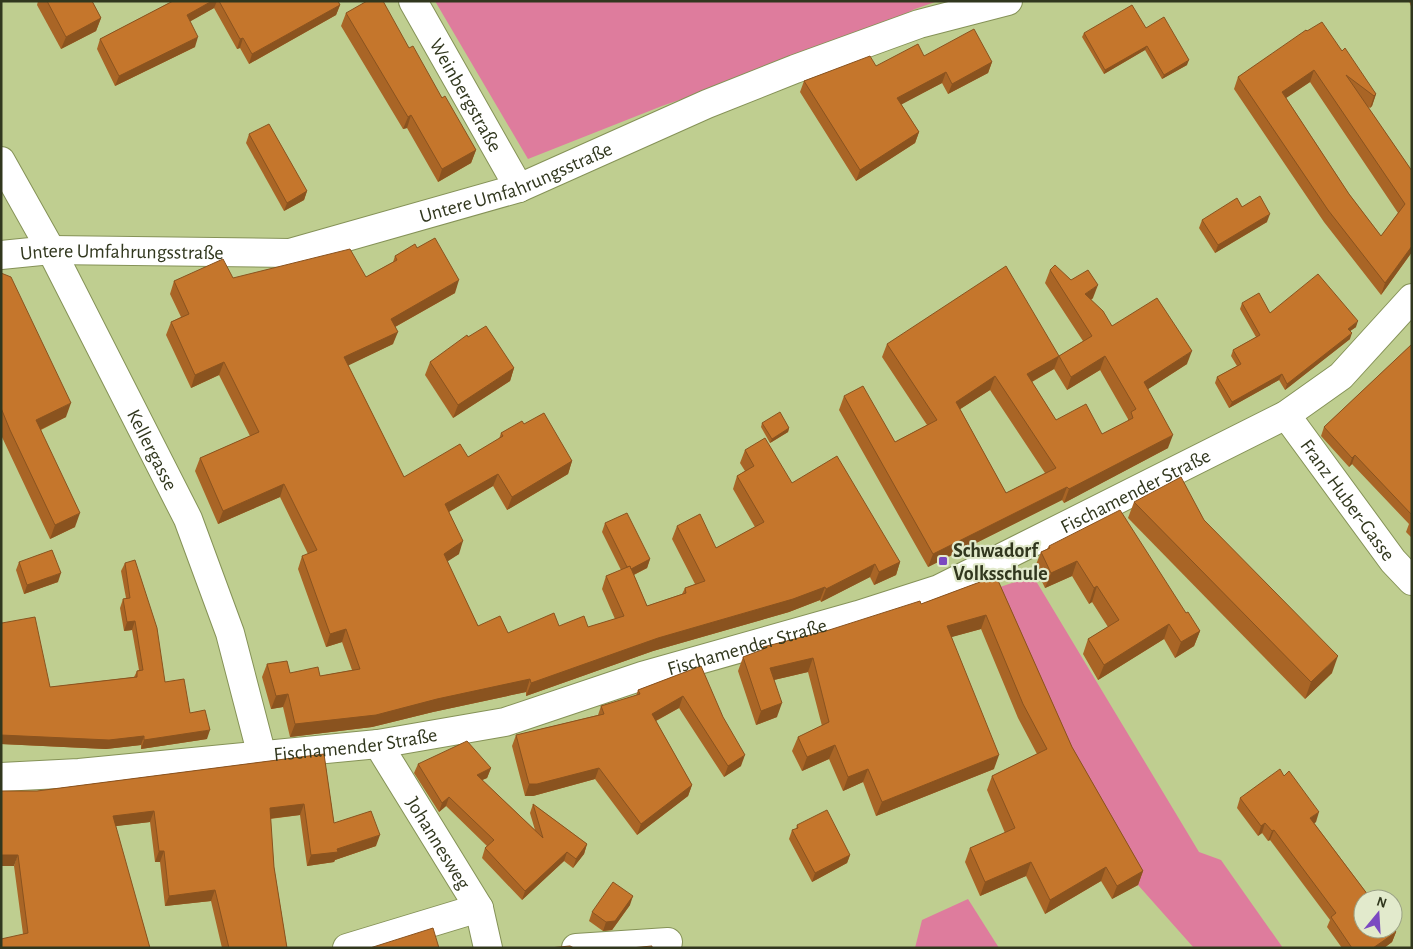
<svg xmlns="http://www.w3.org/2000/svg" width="1413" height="949" font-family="'Alegreya Sans',sans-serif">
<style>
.green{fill:#de7c9d}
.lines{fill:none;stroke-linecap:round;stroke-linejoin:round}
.minor-casing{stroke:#859257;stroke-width:30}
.major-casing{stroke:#859257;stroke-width:30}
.minor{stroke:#fff;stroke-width:28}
.major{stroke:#fff;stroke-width:28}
.wall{fill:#a96526;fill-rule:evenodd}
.shaded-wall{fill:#8a531f}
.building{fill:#c5762c;stroke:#8a531f;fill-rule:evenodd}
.poi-dot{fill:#7b49c1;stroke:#e2eacc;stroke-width:2}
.labels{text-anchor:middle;stroke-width:4.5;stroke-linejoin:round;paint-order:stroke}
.street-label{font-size:20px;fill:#31371e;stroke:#e2eacc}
.poi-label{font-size:20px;font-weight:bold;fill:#31371e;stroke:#e2eacc;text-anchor:start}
</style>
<rect width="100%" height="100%" fill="#bfce90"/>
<g class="green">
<path d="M435,1H938L915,9L842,44L662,106L528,159Z"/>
<path d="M1033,576L1199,852L1221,860L1283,948H1194L1138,885L1067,761L991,590Z"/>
<path d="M968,899L999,948H915L922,920Z"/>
</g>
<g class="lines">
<defs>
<g id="minor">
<path id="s1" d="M413,1L519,188"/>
<path id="s2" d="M1,161L51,250L188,519L230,633L262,756"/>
<path id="s3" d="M1,255L51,250L290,253L519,188L707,104L795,69L919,24L1008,1"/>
<path id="s4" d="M1286,415L1393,561L1412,581"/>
<path id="s5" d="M378,744L479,908L488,948"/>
<path d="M347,948L479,908"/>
<path d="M576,948L668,942"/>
</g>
<g id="major">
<path id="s6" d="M1,777L79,773L378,744L505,722L642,676L858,615L939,589L1286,415L1341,376L1412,298"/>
</g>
</defs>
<use href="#minor" class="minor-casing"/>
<use href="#major" class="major-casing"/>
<use href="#minor" class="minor"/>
<use href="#major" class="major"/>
</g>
<g class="wall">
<path d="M38,1H92L101,18L96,31L61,49L37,5Z"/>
<path d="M173,1H338L340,5L336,15L249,64L240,48L237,49L214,8L190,21L195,47L115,86L97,49L100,39Z"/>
<path d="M1409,1H1412V9Z"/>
<path d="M346,13L409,48L476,150L471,163L438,182L407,128L403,129L341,26Z"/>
<path d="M1146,28L1187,65L1162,79L1145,50L1104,74L1082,37L1084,33Z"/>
<path d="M1307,31L1342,51L1376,94L1372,106L1370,108L1367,106L1412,171V252L1381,295L1324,222L1234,89L1238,77ZM1310,82L1398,213L1381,236L1349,194L1286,98Z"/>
<path d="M924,56L992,62L988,73L948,94L942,83L901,104L919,132L915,143L856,181L800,92L804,81Z"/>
<path d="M249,134L307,191L304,200L284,211L246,143Z"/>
<path d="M1242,207L1267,222L1215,253L1199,228L1202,220Z"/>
<path d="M417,248L455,293L395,327L393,344L348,365L404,477L468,457L499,439L501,433L524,424L572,461L568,474L507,510L493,486L449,512L459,554L447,561L478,626L508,633L559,626L588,627L615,619L602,589L606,576L621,570L602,532L605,523L650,559L647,568L634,575L647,606L682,594L685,588L695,584L672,539L677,526L716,548L755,527L733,489L737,476L745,471L740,463L745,450L900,562L896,575L874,585L870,577L821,602L820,600L789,612L653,651L526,696V692L433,712L372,727L290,737L283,707L271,709L262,677L267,664L290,673L320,676L352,670L342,642L326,647L298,569L302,556L308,554L280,497L218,524L195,471L200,458L250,436L219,375L191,388L166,335L171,322L181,317L170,294L174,281L233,278L366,277L393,262L395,256Z"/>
<path d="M1050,270L1071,280L1093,298L1091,300L1112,326L1187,364L1148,389L1168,448L1064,503L1062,500L928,567L839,410L844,396L895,442L927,425L882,357L887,344L1059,356L1083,341L1045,283ZM1054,369L1067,390L1100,370L1128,419V421L1102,434L1056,420L1032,382ZM990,390L1045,473L1006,493L960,409Z"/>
<path d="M1,273L66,417L41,430L75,527L50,539L1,435Z"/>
<path d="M1242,303L1270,313L1356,327L1350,331V339L1285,390L1279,380L1229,408L1215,383L1217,377L1237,366L1231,356L1233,350L1256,337L1240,309Z"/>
<path d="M468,337L514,368L510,381L453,418L425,375L430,362Z"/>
<path d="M1412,344V538L1406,532L1409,524L1352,464L1349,467L1321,436L1324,427Z"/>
<path d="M762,423L789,428L788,432L770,443L761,427Z"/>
<path d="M1134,502L1204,520L1332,673L1305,699L1128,518Z"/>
<path d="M1049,546L1186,613L1200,631L1194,646L1175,658L1164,639L1098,680L1083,654L1088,639L1108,627L1092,602L1089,604L1072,576L1045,588L1035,567L1041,552L1047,549Z"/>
<path d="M19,562L58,582L24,594L16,570Z"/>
<path d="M125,563L165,682L190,713L207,739L141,749V745L106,749L1,744L2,623L50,687L134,677L137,671L139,670L132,630L124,631L120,608L123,599L126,598L121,571Z"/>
<path d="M996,576L1072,747L1143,871L1138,885L1112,899L1101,881L1045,914L1026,876L980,896L965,862L970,848L1005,833L987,790L992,776L1037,754L1018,718L981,629L951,637L994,769L876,816L863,782L843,791L829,759L802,771L792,751L798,737L822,726L808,672L774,680L777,717L756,725L738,671L743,657L762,650L763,647L826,631L921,604Z"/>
<path d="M701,666L741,766L724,777L679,708L656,721L692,785L688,796L637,835L595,779L533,796H525L512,746L516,735L598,715L601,706L636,696L638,690Z"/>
<path d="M324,754L334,823L376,846L335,860L334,862L307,866L300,815L270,819L274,867L287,948H222L211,901L165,906L160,862H155L150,822L115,826L150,948L23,934L14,866L37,791Z"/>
<path d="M418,764L491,768L487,778L482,780L535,830L530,813L533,804L587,844L584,854L573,868L564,861L522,900L482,858L485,848L487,846L446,806L439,812L414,773Z"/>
<path d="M1240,798L1316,822L1314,823L1396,932L1392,942L1384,948H1342L1327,927L1330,920L1270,840L1268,841L1262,833L1258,836L1237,808Z"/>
<path d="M797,825L850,855L847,863L812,882L789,839L792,830L796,829Z"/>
<path d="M630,905L612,930L603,931L589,921L592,912Z"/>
</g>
<g class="shaded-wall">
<path d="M212,1H217L214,8L184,25L187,15Z"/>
<path d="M340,5L336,15L249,64L252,54Z"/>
<path d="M101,18L96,31L61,49L66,37Z"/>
<path d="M198,37L195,47L115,86L119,76Z"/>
<path d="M243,38L240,48L237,49L240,39Z"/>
<path d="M1147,46L1145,50L1104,74L1105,70Z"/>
<path d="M1189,60L1187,65L1162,79L1164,75Z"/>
<path d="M992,62L988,73L948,94L952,84Z"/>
<path d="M1314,70L1310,82L1277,104L1282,92Z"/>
<path d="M946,72L942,83L893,109L897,98Z"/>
<path d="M1376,94L1372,106L1370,108L1374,96Z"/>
<path d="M411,115L407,128L403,129L408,117Z"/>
<path d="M919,132L915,143L856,181L860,170Z"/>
<path d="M476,150L471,163L438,182L442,169Z"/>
<path d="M307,191L304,200L284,211L287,203Z"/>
<path d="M1270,214L1267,222L1215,253L1218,245Z"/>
<path d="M1412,246V252L1381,295L1385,283Z"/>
<path d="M459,280L455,293L386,332L391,319Z"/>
<path d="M1098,285L1093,298L1080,307L1085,294Z"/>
<path d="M1358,321L1356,327L1346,334L1348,329Z"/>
<path d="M398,332L393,344L339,370L344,357Z"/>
<path d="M1352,333L1350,339L1285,390L1287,384Z"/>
<path d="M1192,351L1187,364L1139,395L1144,382Z"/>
<path d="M1059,356L1054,369L1022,387L1027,374Z"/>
<path d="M1105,356L1100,370L1067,390L1071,377Z"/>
<path d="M224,362L219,375L191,388L195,375Z"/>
<path d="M514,368L510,381L453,418L458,405Z"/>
<path d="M1282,374L1279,380L1229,408L1232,402Z"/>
<path d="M995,376L990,390L951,415L956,402Z"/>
<path d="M71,403L66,417L31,434L36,420Z"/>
<path d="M789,428L788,432L770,443L772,439Z"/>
<path d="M1173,435L1168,448L1064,503L1069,489Z"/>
<path d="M1355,455L1352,464L1349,467L1352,458Z"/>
<path d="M572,461L568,474L507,510L512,497Z"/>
<path d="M498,474L493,486L440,517L445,504Z"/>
<path d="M284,484L280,497L218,524L223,511Z"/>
<path d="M1067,487L1062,500L928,567L933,554Z"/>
<path d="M80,513L75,527L50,539L55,525Z"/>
<path d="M463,541L459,554L439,567L444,554Z"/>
<path d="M650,559L647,568L625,579L628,570Z"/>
<path d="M1077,561L1072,576L1045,588L1051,573Z"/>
<path d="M900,562L896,575L874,585L879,572Z"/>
<path d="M875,564L870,577L821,602L826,589Z"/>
<path d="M61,573L58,582L24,594L27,585Z"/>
<path d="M1097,586L1092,602L1089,604L1094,588Z"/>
<path d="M825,587L820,600L789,612L653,651L526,696L531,683L658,638Z"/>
<path d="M986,615L981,629L941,640L947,626Z"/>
<path d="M135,621L132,630L124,631L127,622Z"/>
<path d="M1169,624L1164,639L1098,680L1104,665Z"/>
<path d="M346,629L342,642L326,647L330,634Z"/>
<path d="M1200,631L1194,646L1175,658L1181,642Z"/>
<path d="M1338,656L1332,673L1305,699L1311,682Z"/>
<path d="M813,658L808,672L765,682L770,668Z"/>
<path d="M530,679L526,692L433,712L372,727L290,737L295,724Z"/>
<path d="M288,694L283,707L271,709L276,696Z"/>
<path d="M683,696L679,708L648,725L652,714Z"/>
<path d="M782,703L777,717L756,725L761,711Z"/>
<path d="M210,730L207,739L141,749L144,740Z"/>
<path d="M1,735L144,736L141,745L106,749L1,744Z"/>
<path d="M835,745L829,759L802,771L807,757Z"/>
<path d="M745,755L741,766L724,777L728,766Z"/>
<path d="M999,755L994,769L876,816L882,802Z"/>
<path d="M491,768L487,778L473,784L477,775Z"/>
<path d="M599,768L595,779L533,796H525L529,784Z"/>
<path d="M868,769L863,782L843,791L848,777Z"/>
<path d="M692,785L688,796L637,835L641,824Z"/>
<path d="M449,797L446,806L439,812L442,803Z"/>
<path d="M304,804L300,815L266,819L270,808Z"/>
<path d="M154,811L150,822L109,827L113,816Z"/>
<path d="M1319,812L1316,822L1307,828L1310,818Z"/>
<path d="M1265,823L1262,833L1258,836L1261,826Z"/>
<path d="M1274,830L1270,840L1268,841L1272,831Z"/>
<path d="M380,835L376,846L335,860L334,862L307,866L311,855L337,849Z"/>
<path d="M587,844L584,854L573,868L576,859Z"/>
<path d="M159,851H164L160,862H155Z"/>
<path d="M567,852L564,861L522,900L525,891Z"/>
<path d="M1,855H18L14,866H1Z"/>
<path d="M850,855L847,863L812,882L815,873Z"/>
<path d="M1031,862L1026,876L980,896L985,882Z"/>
<path d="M1106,867L1101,881L1045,914L1050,900Z"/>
<path d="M1143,871L1138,885L1112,899L1117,886Z"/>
<path d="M215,890L211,901L165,906L169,896Z"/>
<path d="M633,896L630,905L612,930L603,931L606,922Z"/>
<path d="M1396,932L1392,942L1384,948H1373Z"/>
</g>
<g class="building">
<path d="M47,1H92L101,18L66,37Z"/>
<path d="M173,1H212L187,15L198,37L119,76L100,39Z"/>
<path d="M219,1H338L340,5L252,54L243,38L240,39Z"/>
<path d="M367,1H383L409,48L413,46L442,98L445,96L476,150L442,169L411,115L408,117L346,13Z"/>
<path d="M1132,5L1146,28L1164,17L1189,60L1164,75L1147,46L1105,70L1084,33Z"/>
<path d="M1322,22L1342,51L1345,48L1376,94L1374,96L1346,75L1412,171V246L1385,283L1328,210L1238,77L1306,30L1307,31ZM1314,70L1405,204L1381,236L1349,194L1282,92Z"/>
<path d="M974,29L992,62L952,84L946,72L897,98L919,132L860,170L804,81L870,56L876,66L918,44L924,56Z"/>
<path d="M269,124L307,191L287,203L249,134Z"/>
<path d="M1260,196L1270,214L1218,245L1202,220L1237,198L1242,207Z"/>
<path d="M435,238L459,280L391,319L398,332L344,357L404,477L460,444L468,457L503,436L501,433L522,421L524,424L544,413L572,461L512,497L498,474L445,504L463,541L444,554L478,626L500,616L508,633L554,613L559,626L584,616L588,627L624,616L606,576L630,566L647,606L686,593L685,588L705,581L677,526L700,514L716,548L764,522L737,476L754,466L745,450L765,438L792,483L837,456L900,562L879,572L875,564L826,589L825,587L793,599L658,638L531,683L530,679L437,699L376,715L295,724L288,694L276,696L267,664L287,661L290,673L318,667L320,676L360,669L346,629L330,634L302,556L317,550L284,484L223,511L200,458L259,432L224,362L195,375L171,322L189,314L174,281L223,259L233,278L350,249L366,277L397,260L395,256L415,244L417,248Z"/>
<path d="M1055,265L1071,280L1088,270L1098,285L1085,294L1103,311L1112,326L1157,298L1192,351L1144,382L1173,435L1069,489L1067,487L933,554L844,396L863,386L895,442L937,420L887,344L1006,266L1059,356L1092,336L1050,270ZM1059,356L1071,377L1105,356L1136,409L1131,412L1133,418L1102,434L1086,404L1056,420L1027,374ZM995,376L1056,468L1006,493L956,402Z"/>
<path d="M1,273L11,277L71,403L36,420L80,513L55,525L10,430L1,408Z"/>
<path d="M1318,274L1358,321L1348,329L1352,333L1287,384L1282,374L1232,402L1217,377L1241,364L1233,350L1260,335L1242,303L1259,293L1270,313Z"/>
<path d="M486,326L514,368L458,405L430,362L467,335L468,337Z"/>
<path d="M1412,344V515L1355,455L1352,458L1324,427Z"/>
<path d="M780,412L789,428L772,439L762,423Z"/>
<path d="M1181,477L1204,520L1338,656L1311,682L1134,502Z"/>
<path d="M1120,510L1186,613L1188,612L1200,631L1181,642L1169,624L1104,665L1088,639L1119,620L1097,586L1094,588L1077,561L1051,573L1041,552L1050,548L1049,546Z"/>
<path d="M627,513L650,559L631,569L630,566L627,567L605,523Z"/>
<path d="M52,550L61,573L27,585L19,562Z"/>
<path d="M135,560L157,628L165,682L184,679L190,713L205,710L210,730L144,740V736L109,740L1,735V621L2,623L35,617L50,687L137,677V671L143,670L135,621L127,622L123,599L130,598L125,563Z"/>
<path d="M996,576L1072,747L1143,871L1117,886L1106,867L1050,900L1031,862L985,882L970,848L1015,828L992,776L1047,749L1023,704L986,615L947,626L999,755L882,802L868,769L848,777L835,745L807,757L798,737L829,722L813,658L770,668L782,703L761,711L743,657L764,649L763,647L826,631L920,601L921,604Z"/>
<path d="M701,666L723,717L745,755L728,766L683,696L652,714L692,785L641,824L599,768L537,784H529L516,735L604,714L601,706L640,694L638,690Z"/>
<path d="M467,741L491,768L477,775L543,838L533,804L587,844L576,859L567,852L525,891L485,848L494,840L449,797L442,803L418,764Z"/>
<path d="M324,754L334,823L371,811L380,835L337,849L338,852L311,855L304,804L270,808L274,867L287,948H229L215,890L169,896L164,851H159L154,811L113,816L150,948H1V939L28,933L18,855H1V791H37Z"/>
<path d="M1280,769L1284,776L1289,771L1319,812L1310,818L1371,899H1363V929H1393V928L1396,932L1373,948H1352L1331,917L1336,913L1274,830L1272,831L1265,823L1261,826L1240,798Z"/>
<path d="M827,810L850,855L815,873L792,830L798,828L797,825Z"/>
<path d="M613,882L633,896L615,921L606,922L592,912Z"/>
<path d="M433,928L439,948H370Z"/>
<path d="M570,946L574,948H549Z"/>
<path d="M652,946V948H631Z"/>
</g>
<rect class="poi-dot" x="938" y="556" width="10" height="10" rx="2.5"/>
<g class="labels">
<g class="street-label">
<text dy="7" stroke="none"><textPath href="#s1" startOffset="108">Weinbergstraße</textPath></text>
<text dy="7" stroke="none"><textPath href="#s3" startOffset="526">Untere Umfahrungsstraße</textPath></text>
<text dy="7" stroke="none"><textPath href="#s3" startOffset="121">Untere Umfahrungsstraße</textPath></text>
<text dy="7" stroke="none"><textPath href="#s2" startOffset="326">Kellergasse</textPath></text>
<text dy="7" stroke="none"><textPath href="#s6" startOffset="1181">Fischamender Straße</textPath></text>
<text dy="7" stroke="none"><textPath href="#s4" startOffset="105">Franz Huber-Gasse</textPath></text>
<text dy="7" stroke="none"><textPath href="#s6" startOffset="761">Fischamender Straße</textPath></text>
<text dy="7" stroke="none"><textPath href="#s6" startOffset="356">Fischamender Straße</textPath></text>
<text dy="7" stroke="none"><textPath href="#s5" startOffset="116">Johannesweg</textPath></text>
</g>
<g class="poi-label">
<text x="953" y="557">Schwadorf<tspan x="953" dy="23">Volksschule</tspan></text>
</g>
</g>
<rect width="1413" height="949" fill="none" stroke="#31371e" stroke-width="5"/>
<g transform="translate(1378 914) rotate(18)"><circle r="24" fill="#e2eacc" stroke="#9ba286"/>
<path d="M0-4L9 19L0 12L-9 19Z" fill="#7b49c1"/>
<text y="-8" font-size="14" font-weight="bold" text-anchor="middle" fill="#31371e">N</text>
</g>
</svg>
